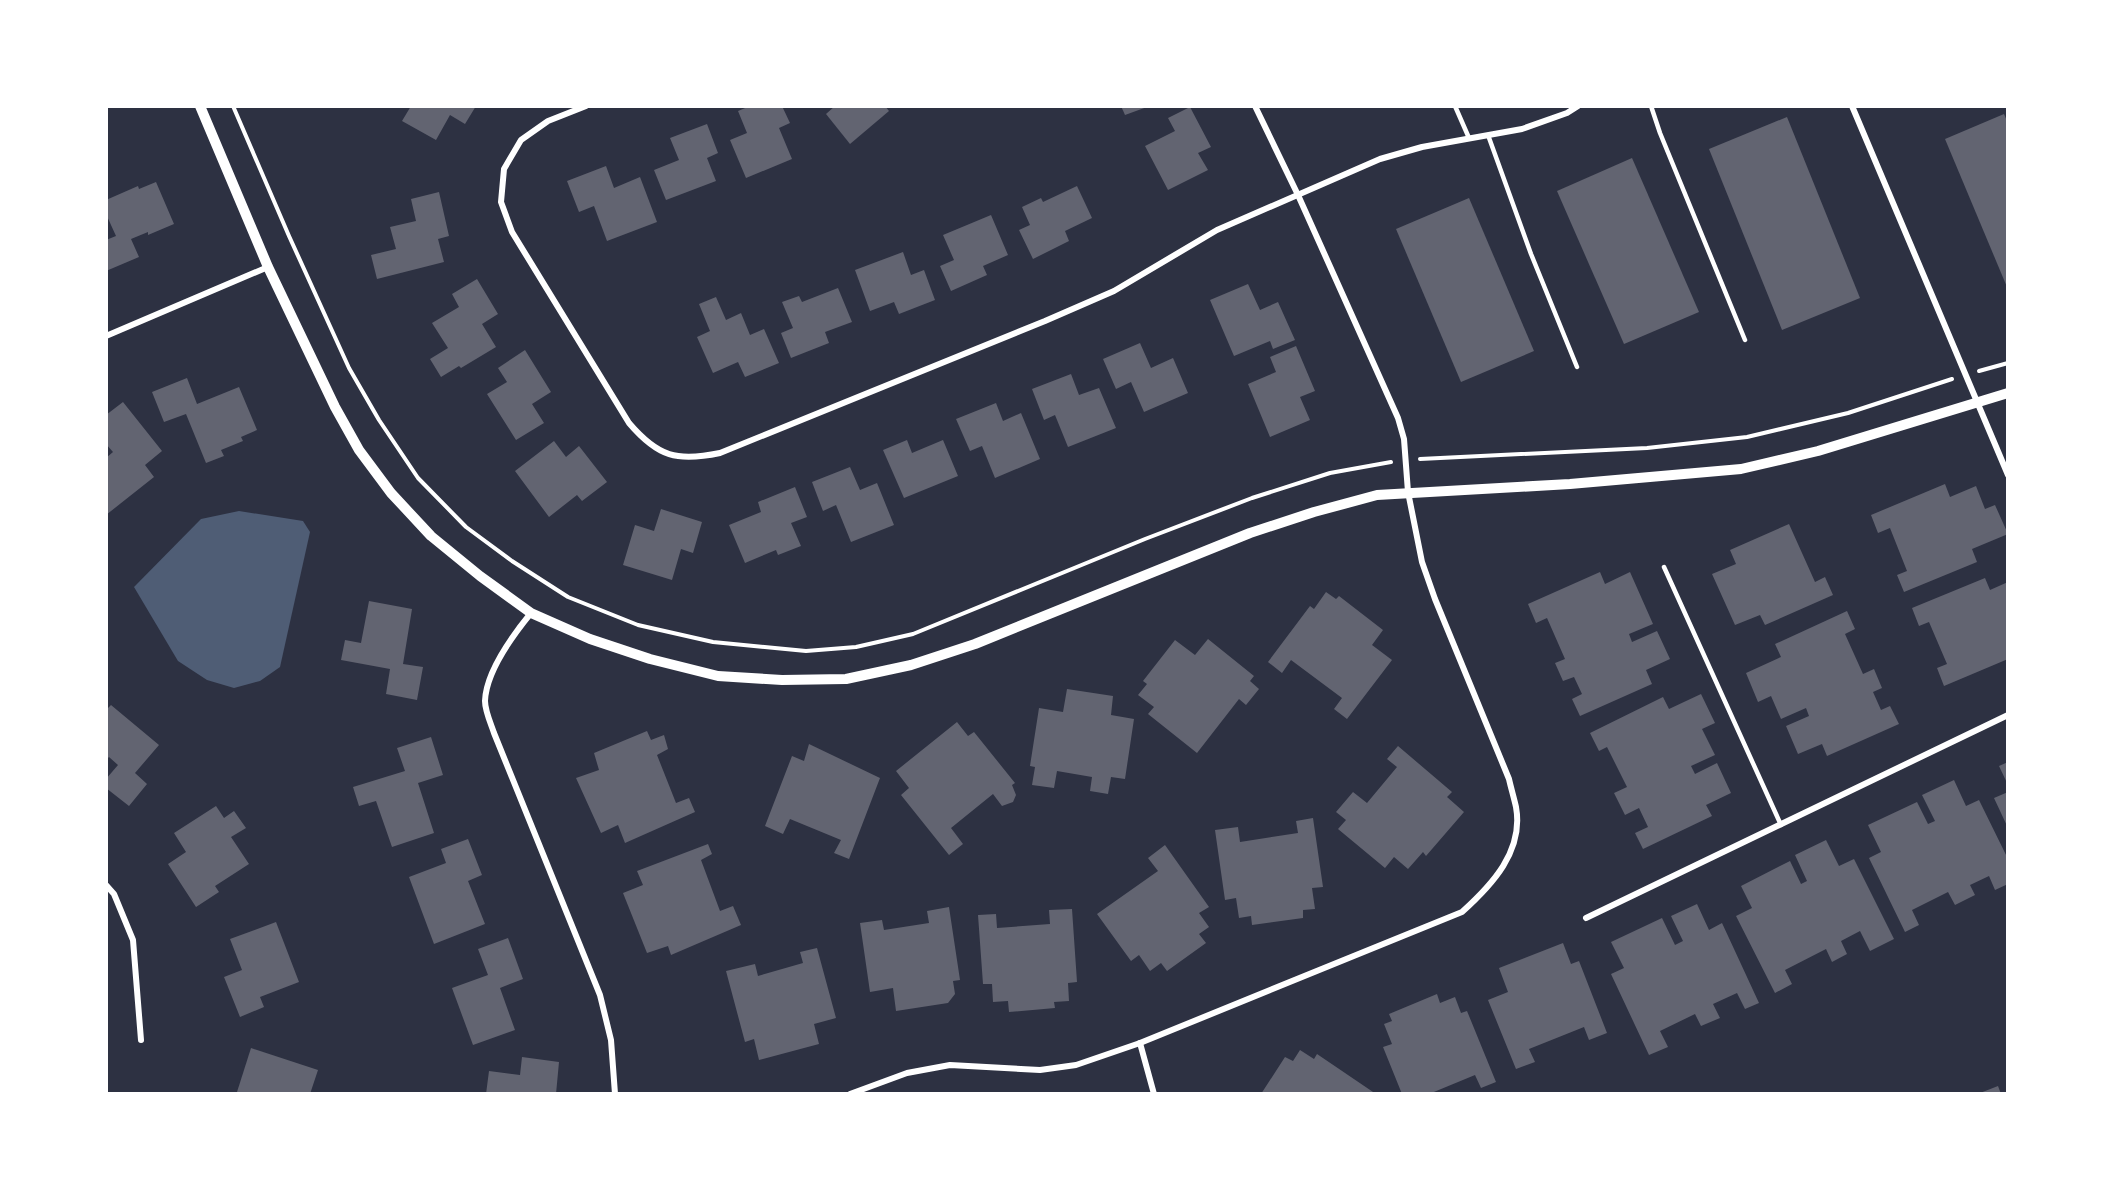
<svg xmlns="http://www.w3.org/2000/svg" width="2114" height="1200" font-family="'Source Sans 3',sans-serif">
<style>
.water{fill:#4f5d75}
.building{fill:#626471}
.lines{fill:none;stroke-linecap:round;stroke-linejoin:round}
.path{stroke:#fff;stroke-width:4}
.service{stroke:#fff;stroke-width:4.5}
.minor{stroke:#fff;stroke-width:6}
.tertiary{stroke:#fff;stroke-width:10}
</style>
<rect width="100%" height="100%" fill="#2d3142"/>
<path class="water" d="M239,511L303,521L310,532L280,667L260,681L234,688L207,680L178,661L134,587L201,519Z"/>
<g class="building">
<path d="M411,106H476L465,124L450,115L436,140L402,121Z"/>
<path d="M750,106H782L790,123L779,128L792,159L746,178L730,140L747,133L738,111Z"/>
<path d="M835,106H885L889,111L850,144L826,114Z"/>
<path d="M1121,106H1147V107L1125,115Z"/>
<path d="M1190,107L1211,147L1198,153L1208,170L1168,190L1145,146L1175,131L1168,118Z"/>
<path d="M2004,114L2007,121V287L1945,139Z"/>
<path d="M1787,117L1860,298L1782,330L1709,149Z"/>
<path d="M707,124L718,153L707,158L716,181L666,200L654,170L679,160L670,138Z"/>
<path d="M1632,158L1699,312L1624,344L1557,191Z"/>
<path d="M606,166L614,188L640,177L657,222L607,241L594,206L579,212L567,181Z"/>
<path d="M156,182L174,224L148,235V232L131,239L139,257L106,271V240L116,236L106,214V200L138,186L139,189Z"/>
<path d="M1077,186L1092,218L1065,231L1069,241L1033,259L1019,230L1030,225L1022,207L1041,198L1043,202Z"/>
<path d="M439,192L449,236L438,239L444,262L377,279L371,255L396,249L390,227L416,221L411,199Z"/>
<path d="M1469,198L1534,351L1461,382L1396,229Z"/>
<path d="M991,215L1008,255L983,266L987,275L951,291L940,266L954,260L943,235Z"/>
<path d="M903,252L911,275L924,270L935,300L899,314L894,302L870,311L855,270Z"/>
<path d="M477,279L498,314L482,324L496,347L461,368L459,366L441,377L430,359L448,348L432,323L459,307L452,294Z"/>
<path d="M1248,284L1260,310L1278,302L1295,340L1273,349L1270,341L1234,356L1210,300Z"/>
<path d="M838,288L852,322L825,332L829,343L791,358L781,333L793,328L782,302L799,296L802,302Z"/>
<path d="M716,297L726,320L741,313L750,335L764,329L779,363L745,377L738,362L713,373L697,337L710,331L699,304Z"/>
<path d="M1140,343L1151,368L1173,358L1188,393L1144,412L1131,382L1116,389L1103,359Z"/>
<path d="M1296,346L1315,391L1300,397L1310,420L1270,437L1248,384L1276,372L1270,357Z"/>
<path d="M525,350L551,392L532,404L544,423L516,440L487,394L507,382L498,368Z"/>
<path d="M1071,374L1079,395L1099,388L1116,428L1068,447L1055,415L1044,420L1032,389Z"/>
<path d="M187,378L197,404L239,387L257,430L241,437L243,441L221,450L224,456L206,463L186,414L164,422L152,392Z"/>
<path d="M123,402L162,451L145,465L154,477L106,515V458L113,452L106,444V415Z"/>
<path d="M996,403L1003,421L1021,413L1040,459L995,478L982,446L970,451L956,419Z"/>
<path d="M907,440L912,453L943,440L958,476L904,498L883,450Z"/>
<path d="M554,441L566,457L579,446L607,482L582,501L577,495L549,517L515,471Z"/>
<path d="M850,467L860,490L877,483L894,525L851,542L836,505L823,511L812,482Z"/>
<path d="M1945,484L1950,497L1976,486L1985,509L1995,505L2008,534L1972,549L1977,562L1904,592L1897,575L1907,571L1890,528L1878,533L1871,515Z"/>
<path d="M795,487L807,517L791,523L801,546L778,555L776,550L745,563L729,525L761,512L758,502Z"/>
<path d="M661,509L702,522L693,553L681,549L672,580L623,565L635,525L654,531Z"/>
<path d="M1789,524L1815,582L1825,577L1833,595L1765,625L1760,615L1735,625L1712,574L1736,564L1730,550Z"/>
<path d="M1600,572L1605,584L1630,572L1653,624L1629,634L1632,642L1657,631L1670,659L1646,670L1652,684L1580,716L1572,699L1582,694L1574,677L1563,681L1555,663L1565,659L1547,618L1536,623L1528,604Z"/>
<path d="M1985,578L1990,590L2008,582V659L1944,686L1937,668L1947,664L1929,622L1919,626L1912,608Z"/>
<path d="M1326,592L1336,599L1339,596L1383,630L1372,645L1392,660L1347,719L1334,709L1342,698L1291,660L1282,673L1268,662L1310,606L1314,609Z"/>
<path d="M369,601L412,609L403,664L423,667L417,700L386,694L390,669L341,660L345,640L361,643Z"/>
<path d="M1847,611L1855,629L1845,634L1863,674L1874,669L1882,688L1873,692L1881,710L1890,706L1899,724L1827,756L1822,744L1798,754L1786,726L1809,716L1806,708L1781,719L1771,696L1758,702L1746,673L1781,657L1775,644Z"/>
<path d="M1208,639L1254,676L1250,681L1259,689L1246,705L1239,699L1197,753L1148,714L1154,707L1138,695L1147,684L1143,681L1175,640L1195,655Z"/>
<path d="M1067,689L1113,696L1111,715L1134,719L1125,779L1111,777L1108,794L1090,791L1092,777L1057,771L1054,788L1032,785L1035,767L1030,766L1039,708L1063,712Z"/>
<path d="M1701,694L1715,723L1702,729L1715,755L1691,766L1695,774L1717,763L1731,793L1706,805L1712,816L1643,849L1635,833L1648,827L1639,808L1625,815L1614,793L1627,787L1607,747L1599,751L1590,733L1663,697L1669,709Z"/>
<path d="M111,705L159,745L135,773L147,784L129,806L106,788V779L118,765L109,757L106,760V710Z"/>
<path d="M957,722L968,736L974,732L1015,783L1012,785L1016,795L1013,802L1002,806L993,794L951,828L963,844L949,855L901,795L909,788L896,771Z"/>
<path d="M647,731L651,740L664,735L668,749L657,755L676,803L689,798L695,812L625,843L618,825L601,833L576,778L599,770L594,753Z"/>
<path d="M431,737L443,775L418,783L434,833L392,847L376,801L359,806L353,787L405,771L397,748Z"/>
<path d="M809,744L880,778L849,859L834,853L841,840L790,819L783,834L765,826L792,756L804,761Z"/>
<path d="M1398,746L1452,792L1447,797L1464,812L1426,856L1423,852L1408,869L1394,857L1385,868L1338,829L1346,820L1336,812L1353,792L1367,803L1397,767L1387,759Z"/>
<path d="M2008,762V785L1999,766Z"/>
<path d="M1954,780L1966,806L1979,800L2008,859V884L1995,890L1989,876L1970,885L1975,895L1955,905L1948,892L1912,910L1919,925L1905,932L1869,858L1881,852L1868,825L1917,802L1928,824L1935,821L1922,795Z"/>
<path d="M2008,792V828L1994,798Z"/>
<path d="M216,806L224,818L234,811L246,828L231,837L249,864L215,886L219,892L196,907L168,864L186,852L174,833Z"/>
<path d="M1313,818L1323,887L1312,888L1315,909L1303,910V918L1252,925L1251,916L1239,918L1236,898L1225,900L1215,830L1238,827L1240,842L1298,833L1296,821Z"/>
<path d="M468,839L482,875L468,881L485,924L434,944L409,877L446,863L441,849Z"/>
<path d="M1826,840L1839,866L1854,859L1894,939L1870,951L1860,931L1841,941L1847,954L1832,962L1826,949L1785,970L1792,984L1775,993L1736,916L1752,908L1741,886L1790,861L1801,884L1807,881L1795,855Z"/>
<path d="M708,844L712,854L701,860L720,911L733,906L741,925L671,955L668,946L647,953L623,893L643,885L637,871Z"/>
<path d="M1165,845L1209,907L1199,913L1209,927L1199,934L1206,943L1167,971L1161,963L1150,971L1139,955L1131,961L1097,914L1158,871L1148,858Z"/>
<path d="M1697,904L1709,930L1722,923L1759,1003L1745,1009L1737,993L1713,1004L1720,1018L1701,1026L1695,1014L1660,1031L1668,1047L1649,1055L1611,974L1624,968L1611,942L1662,918L1675,945L1683,941L1671,916Z"/>
<path d="M949,907L960,980L953,981L955,994L948,1003L896,1011L893,988L870,992L860,923L882,920L884,930L929,923L927,911Z"/>
<path d="M1072,909L1077,982L1068,983L1069,1001L1054,1002L1055,1008L1009,1012L1008,1001L993,1002L992,984H983L978,915L996,914L997,928L1050,924L1049,910Z"/>
<path d="M276,922L299,982L260,997L264,1007L240,1017L224,977L242,970L230,939Z"/>
<path d="M508,938L523,979L500,988L515,1030L473,1045L452,988L488,975L478,949Z"/>
<path d="M1563,943L1571,964L1579,961L1607,1033L1589,1040L1584,1027L1529,1049L1535,1062L1516,1069L1488,1000L1508,992L1499,968Z"/>
<path d="M817,948L836,1018L814,1024L819,1044L759,1060L754,1039L745,1042L726,971L755,964L758,976L803,963L800,952Z"/>
<path d="M1437,994L1440,1003L1455,997L1461,1013L1467,1011L1496,1082L1481,1088L1475,1075L1429,1094H1402L1383,1047L1392,1044L1384,1024L1392,1021L1389,1014Z"/>
<path d="M251,1048L318,1070L310,1094L237,1092Z"/>
<path d="M1300,1050L1314,1059L1317,1054L1376,1094H1261L1285,1057L1293,1061Z"/>
<path d="M522,1057L559,1062L556,1094H486L489,1071L520,1075Z"/>
<path d="M1998,1086L2001,1094H1980V1093Z"/>
</g>
<g class="lines">
<g class="path">
<path d="M233,106L289,236L349,368L379,420L418,478L466,527L512,561L568,597L638,625L713,642L806,651L856,647L913,634L1145,539L1252,498L1330,473L1391,462"/>
<path d="M1979,371L2008,363"/>
<path d="M1420,459L1647,448L1747,437L1848,413L1952,379"/>
</g>
<g class="service">
<path d="M1455,106L1469,138"/>
<path d="M1651,106L1660,133L1745,340"/>
<path d="M1488,135L1531,254L1577,367"/>
<path d="M1664,567L1781,825"/>
</g>
<g class="minor">
<path d="M586,106L548,121L521,140L504,169L501,202L512,232L629,423C658,457 677,462 720,453L1045,321L1114,291L1217,230L1380,159L1422,147L1522,129L1567,113L1578,106"/>
<path d="M1852,106L2008,475"/>
<path d="M106,336L268,267"/>
<path d="M531,613C513,635 486,671 485,701C485,711 491,724 494,733L600,995L611,1040L615,1094"/>
<path d="M106,885L114,894L133,940L141,1040"/>
<path d="M1586,918L2008,715"/>
<path d="M1140,1043L1154,1094"/>
<path d="M850,1094L907,1073L950,1065L1040,1070L1076,1065L1140,1043L1462,912C1492,885 1524,851 1516,807C1514,798 1511,788 1509,779L1435,599L1422,562L1408,492L1404,439L1398,418L1298,195L1255,106"/>
</g>
<path class="tertiary" d="M200,106L268,267L335,407L359,450L391,493L431,536L480,576L531,613L590,639L650,659L718,676L782,680L846,679L911,665L975,644L1250,533L1314,512L1377,495L1570,484L1741,469L1818,451L2008,393"/>
</g>
<rect width="2114" height="1200" fill="none" stroke="#ffffff" stroke-width="216"/>
</svg>
